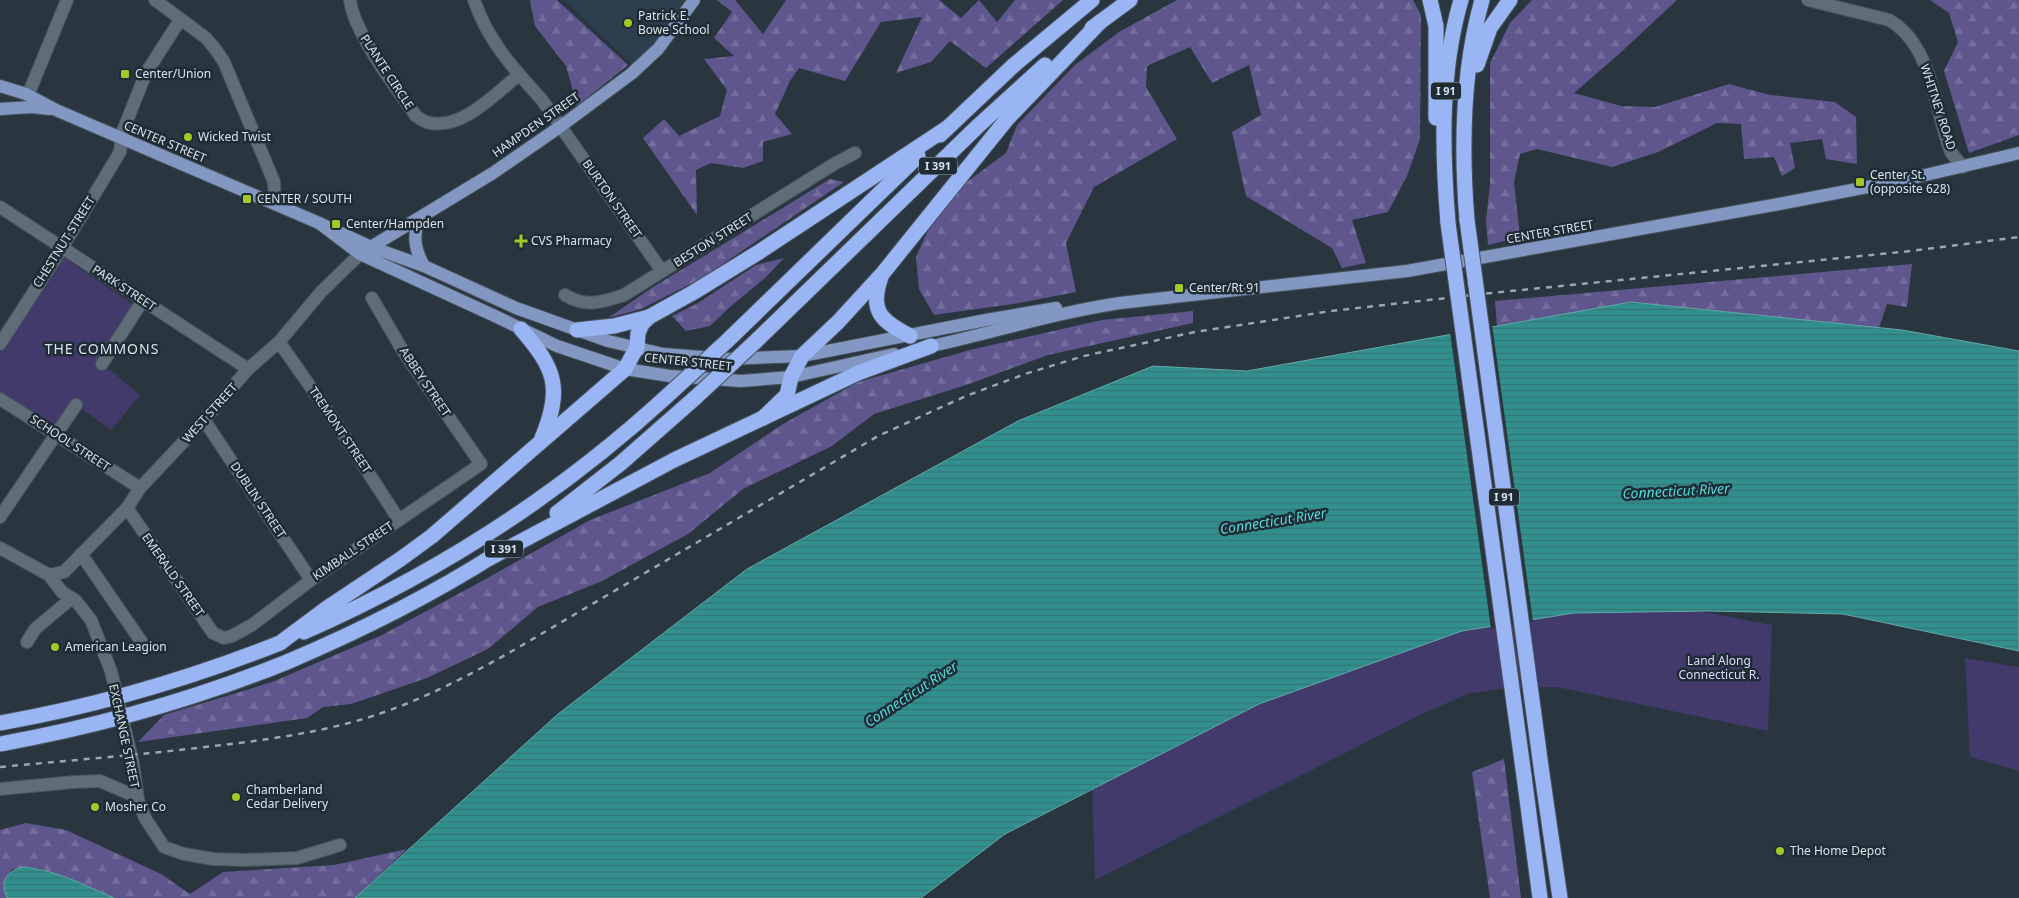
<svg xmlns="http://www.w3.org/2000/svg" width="2019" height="898" font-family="'Noto Sans',sans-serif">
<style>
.built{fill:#2d3f4e}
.green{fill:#413a6a}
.forest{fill:url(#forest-firs)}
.water{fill:url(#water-rules);stroke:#63a8a9}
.pier{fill:#293640}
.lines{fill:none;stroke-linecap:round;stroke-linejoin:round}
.minor-casing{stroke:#49545d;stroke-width:14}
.major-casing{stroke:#49545d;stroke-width:14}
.highway-casing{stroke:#49545d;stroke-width:17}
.minor{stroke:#5f6d79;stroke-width:12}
.major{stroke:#8298c2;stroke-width:12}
.highway{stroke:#99b5f3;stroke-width:15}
.rail{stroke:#9ba6ad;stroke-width:2.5;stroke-dasharray:6 6;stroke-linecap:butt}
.highway-bridge-casing{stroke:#49545d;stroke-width:17;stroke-linecap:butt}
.highway-bridge{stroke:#99b5f3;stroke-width:15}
.poi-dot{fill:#a3c927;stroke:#1f2c36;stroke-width:2}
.labels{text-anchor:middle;stroke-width:5;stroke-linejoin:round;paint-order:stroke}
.shield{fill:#1f2c36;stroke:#a1abb3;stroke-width:1}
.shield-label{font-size:11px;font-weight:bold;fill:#d9e2e8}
.poi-label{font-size:12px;fill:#d9e2e8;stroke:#1f2c36;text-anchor:start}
.street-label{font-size:12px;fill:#d9e2e8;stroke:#1f2c36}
.park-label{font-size:12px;fill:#dddafd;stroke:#1f2c36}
.neighbourhood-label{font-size:14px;letter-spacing:1px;fill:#d9e2e8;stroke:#1f2c36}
.water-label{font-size:14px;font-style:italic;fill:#52dad9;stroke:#1f2c36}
</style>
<defs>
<pattern id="forest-firs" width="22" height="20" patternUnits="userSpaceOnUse" patternTransform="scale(1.25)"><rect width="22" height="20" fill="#5e568d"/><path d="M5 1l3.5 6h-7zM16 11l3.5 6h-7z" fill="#746e9d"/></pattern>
<pattern id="water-rules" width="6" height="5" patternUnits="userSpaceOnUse" patternTransform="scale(1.25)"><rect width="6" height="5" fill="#318f8e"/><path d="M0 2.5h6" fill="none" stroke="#377575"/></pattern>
</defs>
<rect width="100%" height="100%" fill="#293640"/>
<path class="built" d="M564,0H684L651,46L632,64Z"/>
<g class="green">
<path d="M63,257L135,306L98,360L140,395L111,430L75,404L55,429L0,393V352Z"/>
<path d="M1698,611L1772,625L1768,731L1557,687L1505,688L1467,694L1416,717L1095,880L1092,789L1365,640L1574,613Z"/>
<path d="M1965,658L2019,667V771L1970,757Z"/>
</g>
<g class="forest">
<path d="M530,0H557L628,65L577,106L566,66L535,26Z"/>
<path d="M717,0H735L763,34L786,0H939L961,18L979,0L997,22L1015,0H1063L986,68L950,41L931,62L896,73L922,17L881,22L845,81L799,68L790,81L775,114L792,134L763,142V161L743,168L711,163L696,170L697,215L643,138L664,119L679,136L720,116L727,90L704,59L734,56L714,38L732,12Z"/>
<path d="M1177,0H1413L1421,15L1420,139L1407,176L1388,212L1352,220L1366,263L1342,268L1332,248L1246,196L1232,132L1261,115L1249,65L1212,83L1190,47L1147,66L1146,87L1177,139L1094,187L1066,243L1076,292L1019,303L934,315L919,289L916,257L929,228L960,187L1006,153L1017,125L1075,65L1119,32Z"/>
<path d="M1532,0H1677L1619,54L1574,93L1621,106L1655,107L1729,84L1770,95L1835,102L1856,117L1857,164L1826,159L1822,139L1790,143L1795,168L1782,176L1774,157L1744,159L1741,124L1717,123L1658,152L1612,167L1537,149L1520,154L1514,182L1520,237L1488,245L1486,221L1490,184V63L1510,23Z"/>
<path d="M1930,0H2019V135L1969,153L1944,71L1958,42L1949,13Z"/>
<path d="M830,179L844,182L702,278L641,309L608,318L650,289Z"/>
<path d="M784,258L765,278L730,307L710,326L686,331L672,316L698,303L756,265Z"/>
<path d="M1912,264L1907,307L1887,304L1879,328L1631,302L1497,326L1495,301Z"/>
<path d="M1193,311V323L1048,355L966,385L874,414L832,446L743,489L688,534L602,581L538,607L488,649L427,678L351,704L323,707L307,718L138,742L164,715L272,682L382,635L484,580L590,520L710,473L783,424L858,382L970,350L1102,320Z"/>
<path d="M1504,759L1521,898H1490L1472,772Z"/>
<path d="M26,823L66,830L161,874L190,894L223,872L334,865L407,849L355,898H114L72,880L39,868L22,867L11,870L5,896L7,898H0V830Z"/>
</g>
<g class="water">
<path d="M1631,302L1902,330L2019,351V651L1843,614L1708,611L1574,613L1462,631L1259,704L1005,834L921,898H355L558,714L747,569L1018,421L1153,366L1247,371Z"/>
<path d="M22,867C54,869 84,885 114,898H7C0,882 6,872 22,867Z"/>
</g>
<path class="pier" d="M1492,324L1533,622L1491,629L1450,332Z"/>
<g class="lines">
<defs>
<g id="minor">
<path d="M155,0L206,38L216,50L224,62L274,182L275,204"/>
<path d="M350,0C354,33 396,88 416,116C420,119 425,122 430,123C464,129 494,94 519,75"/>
<path d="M474,0C488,41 513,68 542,100L662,271"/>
<path d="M1808,0L1889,20C1933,45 1934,110 1951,152C1954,157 1959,162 1963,167"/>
<path d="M28,95L67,0"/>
<path d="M0,207L248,369"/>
<path d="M565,295C586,308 603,302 624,295L834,164L855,153"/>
<path d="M279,342L336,423L399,520"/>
<path d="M0,344L62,248L120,152L122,133L146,73L180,20"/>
<path d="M102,364L143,300"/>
<path d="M0,399L140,488"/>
<path d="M204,420L311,580"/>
<path d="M127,508L213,633L224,638L232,636L252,625L311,580L481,464L403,351L372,298"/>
<path d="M0,517L76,405"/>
<path d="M0,548L49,575L62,592L76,601L91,620L111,671L133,763L138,800L145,818L164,847L184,854L213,859L246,860L297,858L340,845"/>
<path d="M81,554L145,647"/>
<path d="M49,575L64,572L127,508L140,488L204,420L248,369L279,342L321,292L360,254L368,249"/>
<path d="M27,642L35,629L72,598"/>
<path d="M0,789L74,782L100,781L137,797"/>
</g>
<g id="major">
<path d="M0,86L26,94L56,110L319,223L371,247L424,266L516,308L608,341L663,354L727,359L802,356L986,320L1056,308"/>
<path d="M0,109L32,107L50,109"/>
<path d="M418,220C413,238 415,250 424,266"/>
<path d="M319,223L360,254L497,317L557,346L625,369L670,376L741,381L791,377L894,354"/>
<path d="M371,247L493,173L561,126L631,74L658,49L694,0"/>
<path d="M923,348C989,334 1053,313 1120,303L1407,271L1779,204L1904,180L2019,153"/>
</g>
<g id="highway">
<path d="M1430,0L1436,26V118"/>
<path d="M1092,28L1130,0"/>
<path d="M1477,65L1490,28L1510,0"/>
<path d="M940,135L1014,65L1092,0"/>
<path d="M1467,220C1461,147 1462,71 1482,0"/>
<path d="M1448,223C1442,149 1440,72 1461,0"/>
<path d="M881,277C869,311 881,321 910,336"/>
<path d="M521,329C555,368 563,388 542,438"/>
<path d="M577,330L614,326L649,317"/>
<path d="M726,342L918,156"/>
<path d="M755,342L978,126L1045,65"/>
<path d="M763,418L787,395L791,377L802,356L838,322L883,273L1007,119L1100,22"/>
<path d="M557,513L621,463L696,397"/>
<path d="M488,559L674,460L858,373L931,346"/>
<path d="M304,632C438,573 559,495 667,396"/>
<path d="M280,643L327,608L402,558L432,536L625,369L637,347L638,333L642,324L649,317L694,292L759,252L947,128"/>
<path d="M287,662C360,631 430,596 496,554"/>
<path d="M1542,774L1560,898"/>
<path d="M1524,776L1540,898"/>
</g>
</defs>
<use href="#minor" class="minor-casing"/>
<use href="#major" class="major-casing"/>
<use href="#highway" class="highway-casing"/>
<use href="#minor" class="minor"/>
<use href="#major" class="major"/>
<use href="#highway" class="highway"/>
<path class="rail" d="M0,767C63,761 126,756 188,749C247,742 306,736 363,719C417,703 466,677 514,650L878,436L966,396L1025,374L1084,356L1195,332L1331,311L1491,293L1911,251L2019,237"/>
<defs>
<g id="highway-bridge">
<path d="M1467,220L1542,774"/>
<path d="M1448,223L1524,776"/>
<path d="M667,396L726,342"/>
<path d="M696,397L755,342"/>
<path d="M0,723C97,706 189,679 280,643"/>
<path d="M0,744C100,726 193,700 287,662"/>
</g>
</defs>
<use href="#highway-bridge" class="highway-bridge-casing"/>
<use href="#highway-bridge" class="highway-bridge"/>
</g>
<g class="poi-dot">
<circle cx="628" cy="23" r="5"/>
<rect x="120" y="69" width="10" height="10" rx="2.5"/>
<circle cx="188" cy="137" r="5"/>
<rect x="1855" y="177" width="10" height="10" rx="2.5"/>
<rect x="242" y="194" width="10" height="10" rx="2.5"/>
<rect x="331" y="219" width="10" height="10" rx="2.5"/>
<path d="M518.5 233.5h5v5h5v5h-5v5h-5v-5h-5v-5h5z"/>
<rect x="1174" y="283" width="10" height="10" rx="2.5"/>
<circle cx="55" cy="647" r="5"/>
<circle cx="236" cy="797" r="5"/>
<circle cx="95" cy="807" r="5"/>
<circle cx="1780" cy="851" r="5"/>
</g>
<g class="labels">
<g class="shield">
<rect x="1431" y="82.5" width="30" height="17" rx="4"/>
<rect x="919" y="157.5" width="38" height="17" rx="4"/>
<rect x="1489" y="488.5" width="30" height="17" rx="4"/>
<rect x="485" y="540.5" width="38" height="17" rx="4"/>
</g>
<g class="shield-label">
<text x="1446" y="95">I 91</text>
<text x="938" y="170">I 391</text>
<text x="1504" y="501">I 91</text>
<text x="504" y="553">I 391</text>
</g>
<g class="poi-label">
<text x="638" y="20">Patrick E.<tspan x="638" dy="14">Bowe School</tspan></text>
<text x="135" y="78">Center/Union</text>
<text x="198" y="141">Wicked Twist</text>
<text x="1870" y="179">Center St.<tspan x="1870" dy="14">(opposite 628)</tspan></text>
<text x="257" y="203">CENTER / SOUTH</text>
<text x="346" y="228">Center/Hampden</text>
<text x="531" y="245">CVS Pharmacy</text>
<text x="1189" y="292">Center/Rt 91</text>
<text x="65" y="651">American Leagion</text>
<text x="246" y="794">Chamberland<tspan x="246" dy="14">Cedar Delivery</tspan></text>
<text x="105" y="811">Mosher Co</text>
<text x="1790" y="855">The Home Depot</text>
</g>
<g class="street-label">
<text transform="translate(387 72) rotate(57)" y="4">PLANTE CIRCLE</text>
<text transform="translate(1938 107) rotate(72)" y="4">WHITNEY ROAD</text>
<text transform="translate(536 125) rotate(-35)" y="4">HAMPDEN STREET</text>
<text transform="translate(165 142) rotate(23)" y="4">CENTER STREET</text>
<text transform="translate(612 199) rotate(55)" y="4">BURTON STREET</text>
<text transform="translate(1550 232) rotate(-10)" y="4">CENTER STREET</text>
<text transform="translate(713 240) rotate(-32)" y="4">BESTON STREET</text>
<text transform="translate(64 242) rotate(-58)" y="4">CHESTNUT STREET</text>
<text transform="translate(124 288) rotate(33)" y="4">PARK STREET</text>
<text transform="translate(688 362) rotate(6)" y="4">CENTER STREET</text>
<text transform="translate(425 382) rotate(56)" y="4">ABBEY STREET</text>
<text transform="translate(210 413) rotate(-48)" y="4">WEST STREET</text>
<text transform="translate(340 430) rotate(56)" y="4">TREMONT STREET</text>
<text transform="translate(70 443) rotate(33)" y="4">SCHOOL STREET</text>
<text transform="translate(258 500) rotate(56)" y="4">DUBLIN STREET</text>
<text transform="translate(353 551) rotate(-34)" y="4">KIMBALL STREET</text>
<text transform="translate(173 575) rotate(55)" y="4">EMERALD STREET</text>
<text transform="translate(124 736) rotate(78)" y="4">EXCHANGE STREET</text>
</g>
<g class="park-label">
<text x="1719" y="665">Land Along<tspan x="1719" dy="14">Connecticut R.</tspan></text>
</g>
<g class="neighbourhood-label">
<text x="102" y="354">THE COMMONS</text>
</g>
<g class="water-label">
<text transform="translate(1676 491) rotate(-3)" y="5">Connecticut River</text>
<text transform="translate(1273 521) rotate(-9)" y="5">Connecticut River</text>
<text transform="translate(911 694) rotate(-33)" y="5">Connecticut River</text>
</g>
</g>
</svg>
